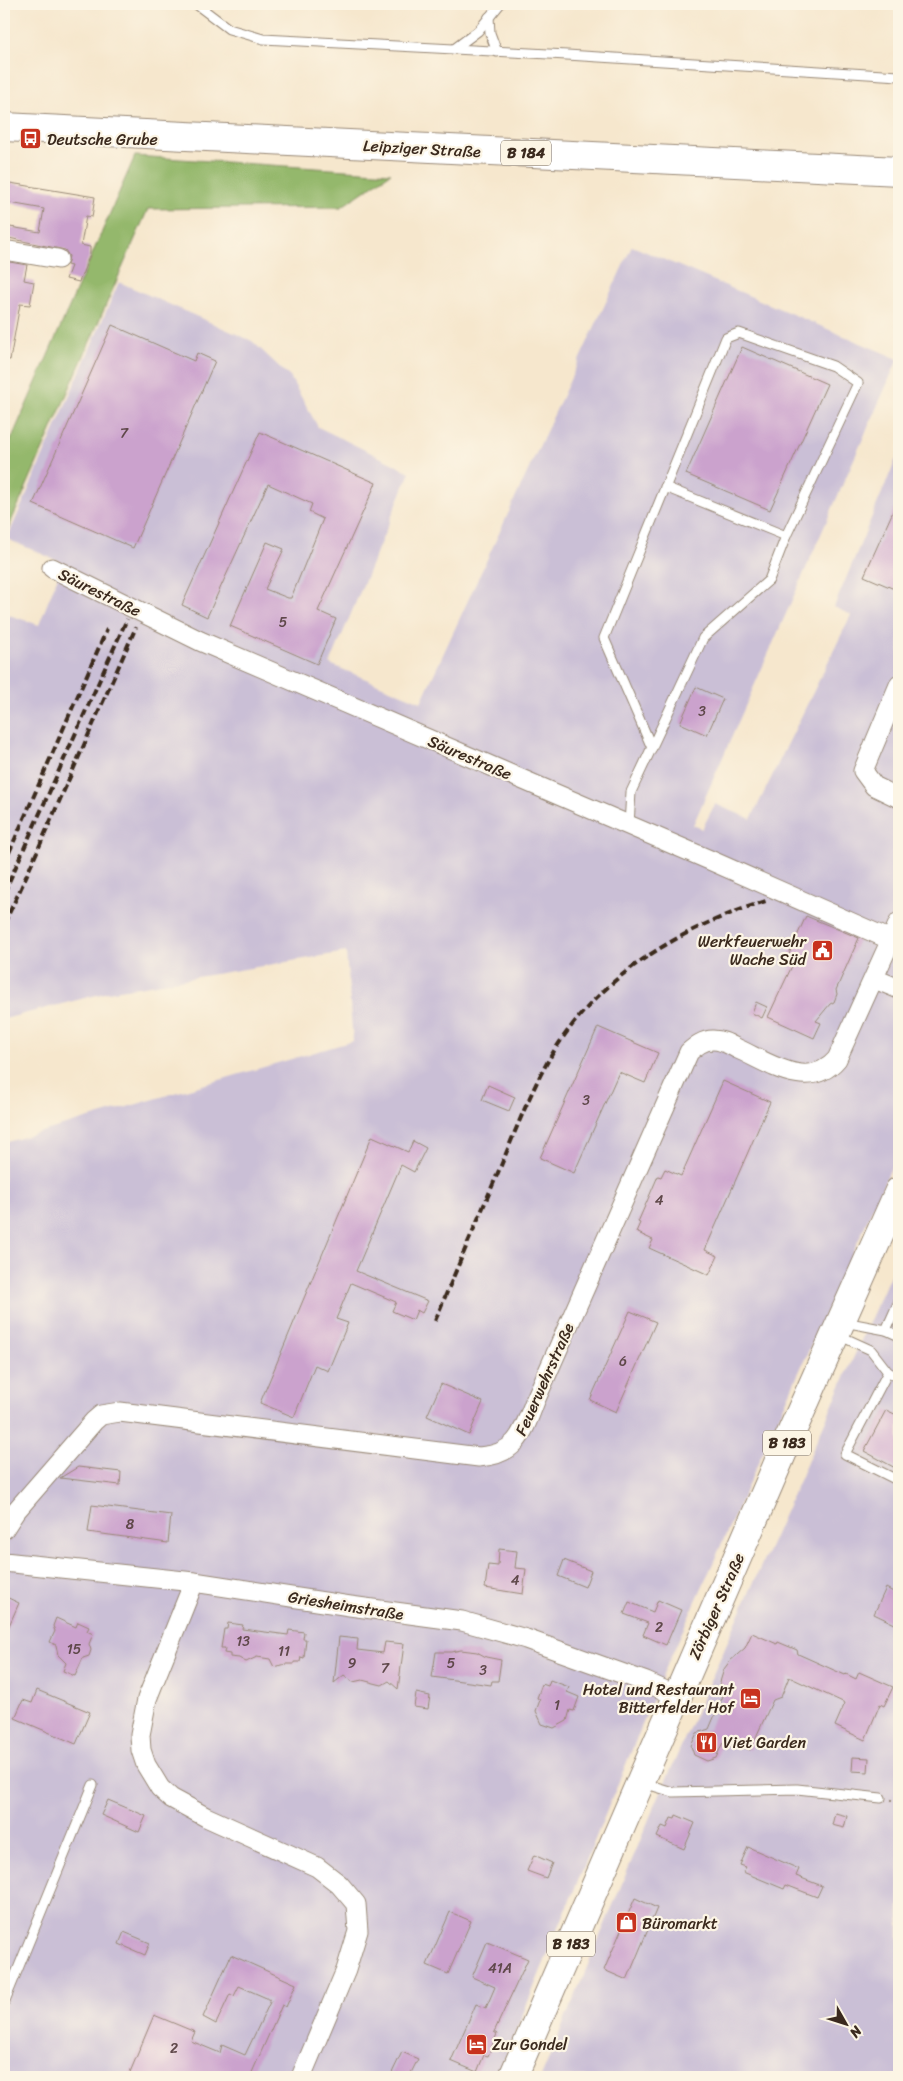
<svg xmlns="http://www.w3.org/2000/svg" width="903" height="2081" font-family="Sriracha,sans-serif">
<style>
.industrial{fill:#cabfd6}
.forest{fill:#94b86c;stroke:#687145}
.building{fill:#cba2cd}
.lines{fill:none;stroke-linecap:round;stroke-linejoin:round}
.service-casing{stroke:#988876;stroke-width:11}
.minor-casing{stroke:#988876;stroke-width:21}
.primary-casing{stroke:#988876;stroke-width:30}
.path{stroke:#988876;stroke-width:2.5;stroke-dasharray:1 4;stroke-linecap:butt}
.service{stroke:#fff;stroke-width:9}
.minor{stroke:#fff;stroke-width:19}
.primary{stroke:#fff;stroke-width:28}
.rail{stroke:#3b2a1e;stroke-width:4;stroke-dasharray:8 4;stroke-linecap:butt}
.labels{text-anchor:middle;stroke-width:4.5;stroke-linejoin:round;paint-order:stroke}
.number-label{font-size:14px;fill:#5f484a}
.shield{fill:#fcf5e5;stroke:#75675a;stroke-width:1}
.shield-label{font-size:15px;font-weight:bold;fill:#3b2a1e}
.poi-label{font-size:16px;fill:#3b2a1e;stroke:#fcf5e5;text-anchor:start}
.street-label{font-size:16px;fill:#3b2a1e;stroke:#fcf5e5}
</style>
<rect width="100%" height="100%" fill="#fcf5e5"/>
<filter id="ink" filterUnits="userSpaceOnUse"><feTurbulence type="fractalNoise" baseFrequency=".02" numOctaves="2"/><feDisplacementMap in="SourceGraphic" scale="10" xChannelSelector="R" yChannelSelector="G"/><feConvolveMatrix kernelMatrix="1 2 1 2 8 2 1 2 1" color-interpolation-filters="sRGB"/></filter>
<filter id="wash" filterUnits="userSpaceOnUse"><feTurbulence type="fractalNoise" baseFrequency=".0096" numOctaves="4" result="noise"/><feDisplacementMap in="SourceGraphic" scale="20" xChannelSelector="R" yChannelSelector="G"/><feGaussianBlur stdDeviation="1.12" result="paint"/><feColorMatrix in="noise" values="0 0 0 0 0 0 0 0 0 0 0 0 0 0 0 0 0 1.4 0 .05"/><feComposite in="paint" operator="in"/></filter>
<g filter="url(#wash)">
<rect width="100%" height="100%" fill="#f6e7cd"/>
<g class="industrial">
<path d="M632,246L898,359L693,825L702,829L715,804L751,819L851,615L834,607L899,452V1150L664,1672L497,2077H4V1143L353,1041L346,952L108,992L4,1019V617L9,615L39,625L63,563L7,539L119,282L252,341L290,377L318,427L410,472L330,664L421,702Z"/>
<path d="M899,1255V2077H541L652,1812Z"/>
</g>
<path class="forest" d="M135,156L391,173L341,207L148,209L4,538V456Z"/>
<g id="blocks">
<g class="building">
<path d="M4,182L95,197L92,217L86,216L81,245L90,247V255L79,282L66,279L71,266L67,265L69,256L65,250L4,237V226L40,232L44,209L4,202Z"/>
<path d="M4,261L27,265L24,280L34,282L30,305L20,304L10,360L4,359Z"/>
<path d="M112,325L194,361L197,353L215,361L133,548L33,504Z"/>
<path d="M742,347L827,384L770,510L686,474Z"/>
<path d="M260,432L376,483L318,611L336,619L317,664L230,626L267,542L284,549L265,589L288,598H291L323,519L309,512L312,504L268,484L207,617L182,605Z"/>
<path d="M899,498V591L864,576Z"/>
<path d="M696,687L723,699L707,735L680,723Z"/>
<path d="M806,916L859,938L836,990L837,994L834,1002L830,1004L816,1021L821,1023L814,1038L768,1017L792,966L785,963Z"/>
<path d="M756,1002L767,1007L762,1018L752,1013Z"/>
<path d="M598,1027L658,1053L645,1083L619,1072L574,1173L540,1158Z"/>
<path d="M723,1081L770,1102L705,1250L718,1256L709,1275L649,1248L653,1240L636,1232L640,1223L638,1222L658,1176L661,1177L665,1169L681,1176Z"/>
<path d="M488,1085L515,1097L509,1111L482,1100Z"/>
<path d="M372,1136L408,1152L413,1141L426,1148L414,1172L401,1165L356,1271L428,1301L422,1313L417,1310L413,1320L392,1311L396,1302L351,1283L336,1319L348,1323L328,1371L315,1365L294,1417L260,1403Z"/>
<path d="M630,1311L656,1322L616,1412L590,1400Z"/>
<path d="M441,1384L483,1402L469,1435L427,1416Z"/>
<path d="M886,1410L899,1416V1470L864,1451Z"/>
<path d="M78,1467L121,1472L120,1485L60,1478Z"/>
<path d="M92,1505L171,1515L168,1543L88,1532Z"/>
<path d="M499,1549L517,1551L515,1568L526,1569L523,1594L485,1588L488,1565L498,1566Z"/>
<path d="M564,1560L591,1571L585,1587L558,1576Z"/>
<path d="M886,1588L899,1595V1626L874,1614Z"/>
<path d="M4,1596L19,1603L4,1637Z"/>
<path d="M658,1600L681,1610L666,1645L643,1635L648,1623L624,1614L629,1602L653,1612Z"/>
<path d="M56,1618L76,1627L78,1622L89,1627L87,1631L93,1634L89,1644L91,1650L89,1656L83,1658L75,1676L63,1671L66,1663L58,1655L56,1645L50,1642L55,1631L53,1626Z"/>
<path d="M228,1623L243,1625L242,1629L288,1635L289,1630L304,1632L303,1639H306L304,1658L301,1657L300,1662H294V1664H286L274,1667L270,1659L257,1657L246,1662L239,1658L230,1657V1654L224,1653L225,1648H221L224,1629H227Z"/>
<path d="M752,1633L777,1644L778,1642L797,1650L798,1654L845,1675L846,1674L856,1679L859,1672L893,1687L884,1706L880,1704L865,1740L835,1726L845,1703L789,1677L781,1697L773,1700L750,1750L734,1743L732,1747L723,1742L716,1758L707,1761L694,1755L691,1746L697,1733L709,1729L723,1696L720,1682L724,1669L730,1661L745,1648Z"/>
<path d="M339,1637L358,1639L357,1650L383,1653L385,1642L404,1644L398,1689L389,1681L382,1685L362,1680L353,1682L344,1675L334,1683Z"/>
<path d="M461,1650L477,1652L486,1657L501,1660L498,1681H492L491,1685L432,1677L436,1652H451Z"/>
<path d="M550,1680L569,1687L567,1692L579,1697L574,1711L570,1710L567,1721L554,1728L542,1724L536,1711L540,1700L537,1698L542,1684L548,1686Z"/>
<path d="M37,1690L90,1712L76,1744L15,1718L23,1700L32,1703Z"/>
<path d="M416,1693L430,1696L428,1709L414,1707Z"/>
<path d="M853,1757L869,1758L868,1772L852,1771Z"/>
<path d="M108,1800L146,1816L139,1832L101,1815Z"/>
<path d="M835,1813L847,1816L844,1828L832,1825Z"/>
<path d="M676,1815L695,1823L684,1849L657,1837L662,1826L667,1828L671,1818L675,1819Z"/>
<path d="M748,1847L799,1869L796,1876L822,1886L817,1897L786,1885L784,1889L743,1872L746,1867L740,1865Z"/>
<path d="M534,1855L552,1863L546,1878L527,1871Z"/>
<path d="M635,1898L657,1908L627,1980L604,1970Z"/>
<path d="M450,1912L471,1921L448,1974L427,1965Z"/>
<path d="M124,1932L150,1943L145,1955L119,1944Z"/>
<path d="M487,1942L528,1959L494,2032L497,2034L488,2056L484,2055L477,2072L451,2061L476,2004L486,2008L495,1987L472,1977Z"/>
<path d="M231,1955L296,1984L286,2007L282,2005L250,2077H128L154,2015L195,2032L191,2041L220,2053L222,2045L245,2055L271,2000L239,1986L234,1996L230,1994L216,2024L203,2017Z"/>
<path d="M402,2052L418,2059L409,2077H390Z"/>
</g>
</g>
</g>
<g filter="url(#ink)">
<use href="#blocks" fill-opacity="0" stroke="#988876" stroke-width="1"/>
<g class="lines">
<defs>
<g id="service">
<path d="M196,4L229,29L263,39L567,55L899,76"/>
<path d="M489,17L490,33L497,52"/>
<path d="M454,49L478,31L500,4"/>
<path d="M665,487L786,536"/>
<path d="M629,825L631,792L703,638L769,580L786,536L858,383L833,366L739,333L726,338L604,638L652,748"/>
<path d="M844,1322L886,1330L899,1336"/>
<path d="M886,1330L899,1301"/>
<path d="M838,1335L871,1350L888,1372L899,1378"/>
<path d="M888,1372L845,1454L899,1481"/>
<path d="M643,1783L673,1792L797,1789L881,1798"/>
<path d="M4,2003L93,1785"/>
</g>
<g id="minor">
<path d="M4,250L58,259"/>
<path d="M52,568L200,641L712,861L891,940"/>
<path d="M899,685L863,771L874,786L899,798"/>
<path d="M875,979L899,989"/>
<path d="M4,1529L15,1512L94,1421L101,1415L120,1412L479,1457C517,1455 523,1432 535,1401L689,1052C696,1046 703,1040 713,1040C723,1040 730,1045 738,1049C769,1063 809,1092 837,1059L899,922"/>
<path d="M4,1562L194,1582L350,1606L462,1621L526,1639L646,1682L677,1696"/>
<path d="M194,1582L147,1699L140,1735L141,1750L146,1765L160,1788L171,1798L206,1817L317,1867L339,1884L356,1904L358,1931L346,1970L301,2077"/>
</g>
<g id="primary">
<path d="M4,127L899,171"/>
<path d="M513,2077L785,1447L899,1191"/>
</g>
</defs>
<use href="#service" class="service-casing"/>
<use href="#minor" class="minor-casing"/>
<use href="#primary" class="primary-casing"/>
<path class="path" d="M891,1800L899,1801"/>
<use href="#service" class="service"/>
<use href="#minor" class="minor"/>
<use href="#primary" class="primary"/>
<g class="rail">
<path d="M4,864L107,629"/>
<path d="M4,893L127,619"/>
<path d="M4,924L21,888L136,627"/>
<path d="M435,1321C456,1270 478,1219 500,1168C515,1132 529,1095 548,1061C596,977 679,928 769,900"/>
</g>
</g>
</g>
<defs>
<symbol id="bus-square" viewBox="-11 -11 22 22"><rect x="-9" y="-9" width="18" height="18" rx="4" fill="#c8321e" stroke="#fcf5e5"/><path d="M-5-6H5V4H4V6H2V4H-2V6H-4V4H-5ZM-3.5-4V0h7V-4ZM-3.5 1.2v1.5H-2V1.2ZM2 1.2v1.5H3.5V1.2Z" fill="#fff"/></symbol>
<symbol id="civic-square" viewBox="-11 -11 22 22"><rect x="-9" y="-9" width="18" height="18" rx="4" fill="#c8321e" stroke="#fcf5e5"/><path d="M-.6-6.5H3V-4.5H.6V-3L4-1V1h2V6H-6V1h2V-1L-.6-3ZM-1.2 2.5V6h2.4V2.5Z" fill="#fff"/></symbol>
<symbol id="hotel-square" viewBox="-11 -11 22 22"><rect x="-9" y="-9" width="18" height="18" rx="4" fill="#c8321e" stroke="#fcf5e5"/><path d="M-6-4.5h1.5V1H6V5H4.5V3h-9V5H-6ZM-4 0a1.8 1.8 0 1 1 3.6 0ZM.5 0V-2.5h3Q6-2.5 6 0Z" fill="#fff"/></symbol>
<symbol id="restaurant-square" viewBox="-11 -11 22 22"><rect x="-9" y="-9" width="18" height="18" rx="4" fill="#c8321e" stroke="#fcf5e5"/><path d="M-5-6h1v4h1v-4h1v4h1v-4h1v5L-1.5 .5V6h-2V.5L-5-1ZM5-6V6H3V1.5H1.5Q1.5-4 5-6Z" fill="#fff"/></symbol>
<symbol id="shop-square" viewBox="-11 -11 22 22"><rect x="-9" y="-9" width="18" height="18" rx="4" fill="#c8321e" stroke="#fcf5e5"/><path d="M-5-2.5h2.3a2.7 3.5 0 0 1 5.4 0H5L5.5 6h-11ZM-1.5-2.5h3a1.5 2.3 0 0 0-3 0Z" fill="#fff"/></symbol>
</defs>
<g fill-rule="evenodd">
<use href="#bus-square" x="18" y="126" width="25" height="25"/>
<use href="#civic-square" x="810" y="938" width="25" height="25"/>
<use href="#hotel-square" x="738" y="1686" width="25" height="25"/>
<use href="#restaurant-square" x="694" y="1730" width="25" height="25"/>
<use href="#shop-square" x="614" y="1910" width="25" height="25"/>
<use href="#hotel-square" x="464" y="2032" width="25" height="25"/>
</g>
<g class="labels">
<g class="number-label">
<text x="124" y="438">7</text>
<text x="283" y="627">5</text>
<text x="702" y="716">3</text>
<text x="586" y="1105">3</text>
<text x="659" y="1205">4</text>
<text x="623" y="1366">6</text>
<text x="130" y="1529">8</text>
<text x="515" y="1585">4</text>
<text x="659" y="1632">2</text>
<text x="243" y="1646">13</text>
<text x="74" y="1654">15</text>
<text x="284" y="1656">11</text>
<text x="352" y="1668">9</text>
<text x="451" y="1668">5</text>
<text x="385" y="1673">7</text>
<text x="483" y="1675">3</text>
<text x="557" y="1710">1</text>
<text x="500" y="1973">41A</text>
<text x="174" y="2053">2</text>
</g>
<g class="shield">
<rect x="501" y="140.5" width="50" height="25" rx="4"/>
<rect x="763" y="1430.5" width="48" height="25" rx="4"/>
<rect x="547" y="1931.5" width="48" height="25" rx="4"/>
</g>
<g class="shield-label">
<text x="526" y="158">B 184</text>
<text x="787" y="1448">B 183</text>
<text x="571" y="1949">B 183</text>
</g>
<g class="poi-label">
<text x="47" y="145">Deutsche Grube</text>
<text x="806" y="947" text-anchor="end">Werkfeuerwehr<tspan x="806" dy="18">Wache Süd</tspan></text>
<text x="734" y="1695" text-anchor="end">Hotel und Restaurant<tspan x="734" dy="18">Bitterfelder Hof</tspan></text>
<text x="723" y="1748">Viet Garden</text>
<text x="642" y="1929">Büromarkt</text>
<text x="492" y="2050">Zur Gondel</text>
</g>
<g class="street-label">
<text transform="translate(422 148) rotate(3)" y="6">Leipziger Straße</text>
<text transform="translate(100 592) rotate(26)" y="6">Säurestraße</text>
<text transform="translate(470 757) rotate(23)" y="6">Säurestraße</text>
<text transform="translate(544 1379) rotate(-66)" y="6">Feuerwehrstraße</text>
<text transform="translate(346 1605) rotate(9)" y="6">Griesheimstraße</text>
<text transform="translate(716 1606) rotate(-66)" y="6">Zörbiger Straße</text>
</g>
</g>
<rect width="903" height="2081" fill="none" stroke="#fcf5e5" stroke-width="20"/>
<g transform="translate(846 2024) rotate(129)" stroke="#fcf5e5" stroke-width="4" paint-order="stroke">
<path d="M0-4L9 19L0 12L-9 19Z" fill="#3b2a1e"/>
<text y="-8" font-size="14" font-weight="bold" text-anchor="middle" fill="#3b2a1e">N</text>
</g>
</svg>
